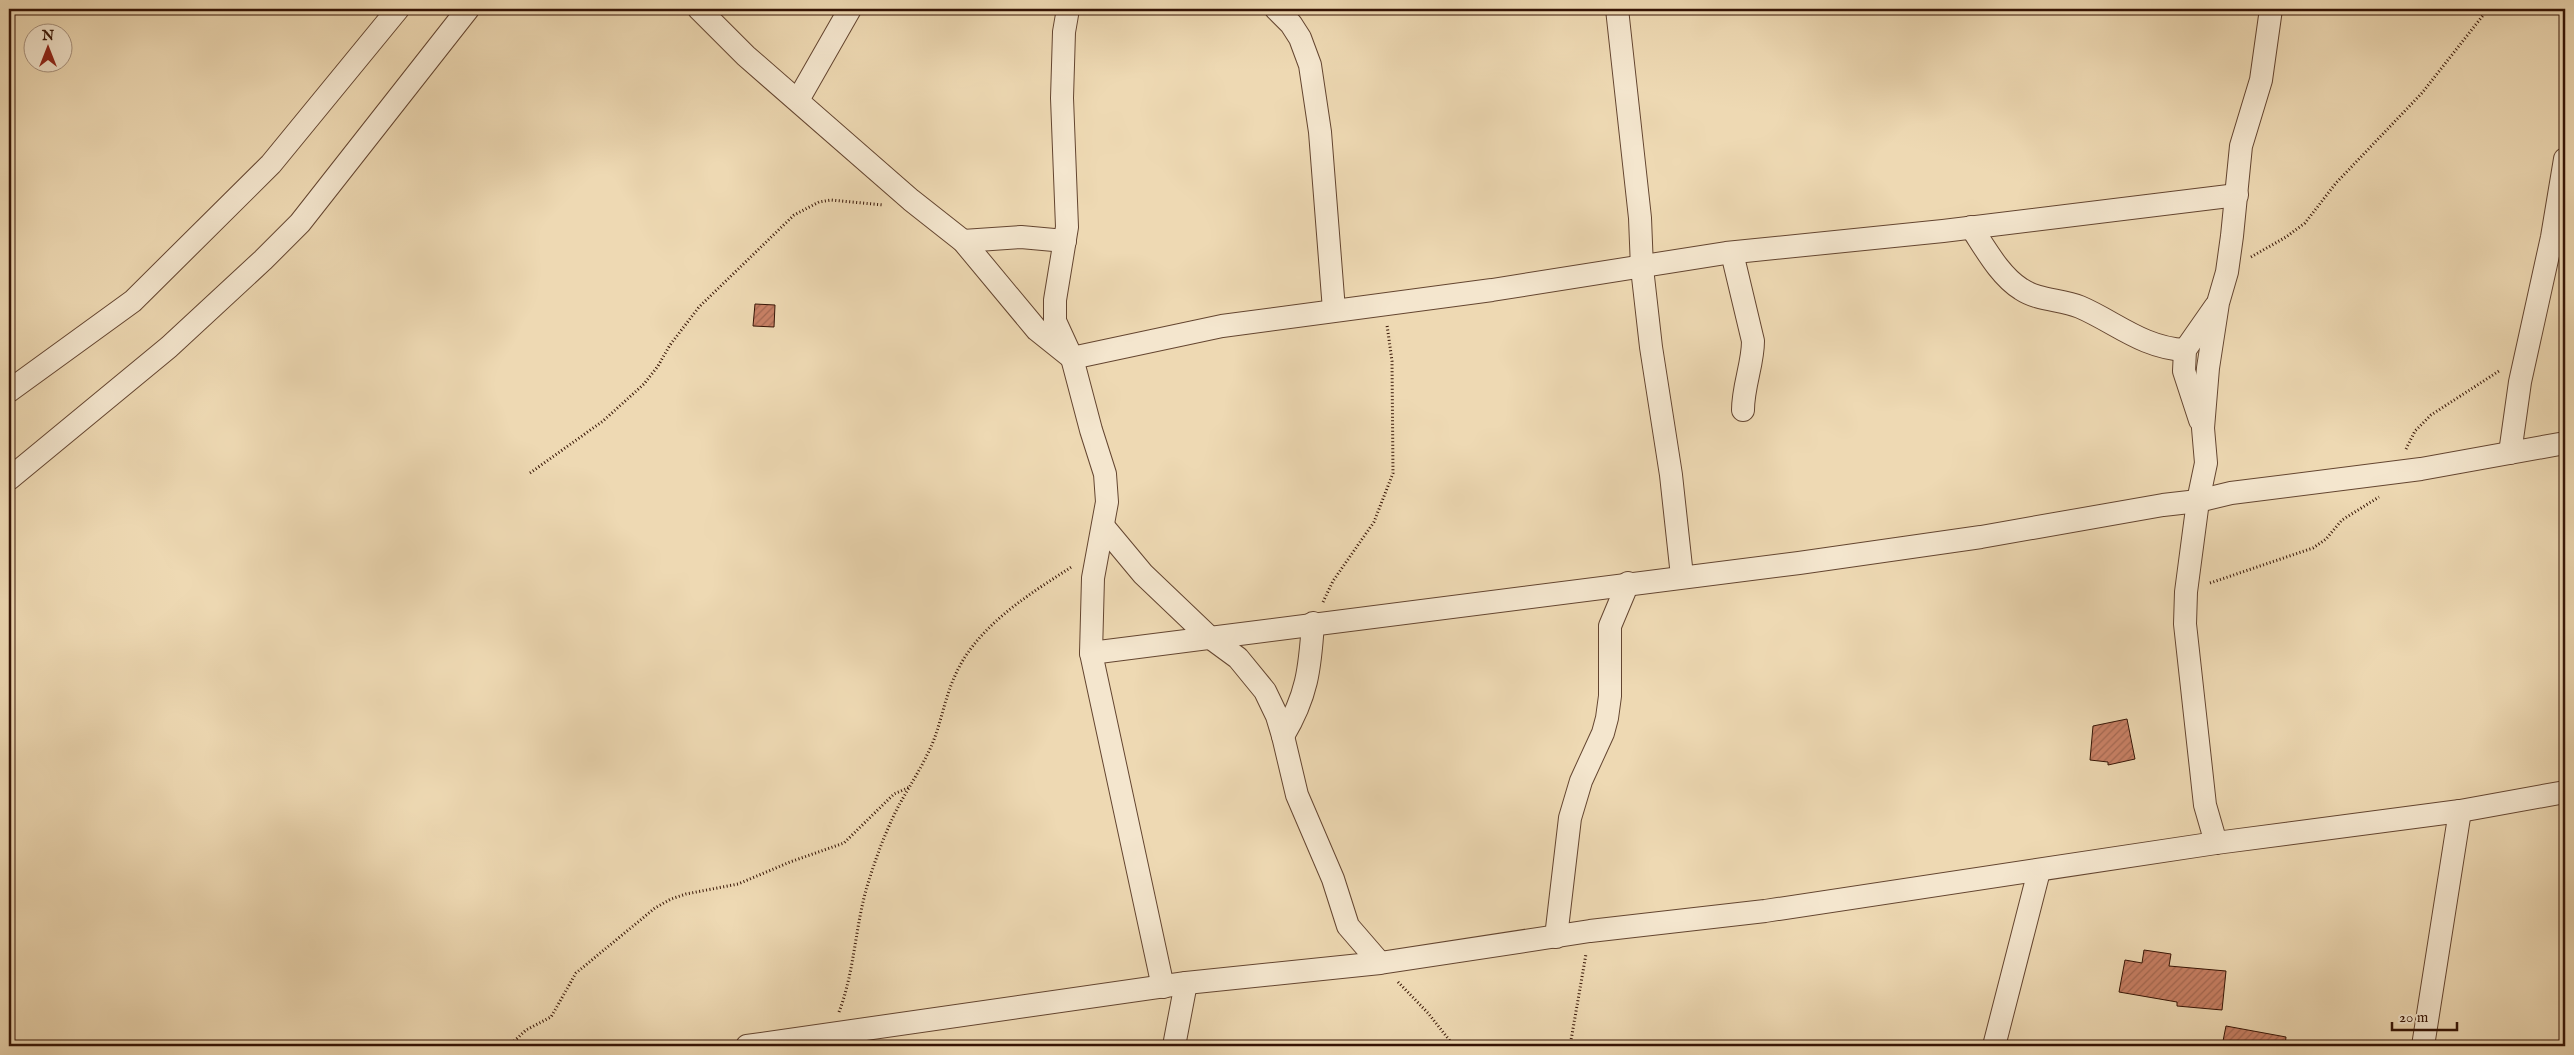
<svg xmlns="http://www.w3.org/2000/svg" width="2574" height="1055" font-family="'IM FELL English',serif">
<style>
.building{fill:url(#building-hatch);stroke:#361405}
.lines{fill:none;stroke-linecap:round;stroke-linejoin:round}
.minor-casing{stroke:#644530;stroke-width:24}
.path{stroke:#361405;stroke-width:3;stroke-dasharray:1 2.5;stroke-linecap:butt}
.minor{stroke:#f4e6ce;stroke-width:22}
</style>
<defs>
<pattern id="building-hatch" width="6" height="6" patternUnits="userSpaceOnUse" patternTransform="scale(1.25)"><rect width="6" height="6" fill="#c98166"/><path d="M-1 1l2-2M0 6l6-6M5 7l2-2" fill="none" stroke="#a46852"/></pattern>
</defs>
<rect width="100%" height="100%" fill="#eed9b3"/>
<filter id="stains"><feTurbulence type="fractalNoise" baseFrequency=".004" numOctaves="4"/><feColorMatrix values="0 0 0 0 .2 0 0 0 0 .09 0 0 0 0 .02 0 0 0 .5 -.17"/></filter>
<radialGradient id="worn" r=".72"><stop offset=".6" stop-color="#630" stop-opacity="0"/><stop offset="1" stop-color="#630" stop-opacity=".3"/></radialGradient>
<g class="building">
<path d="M755,304L775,305L774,327L753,326Z"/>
<path d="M2127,719L2135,759L2108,765V762L2090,760L2093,726Z"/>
<path d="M2144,950L2171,954L2169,966L2226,971L2222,1010L2177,1006V1002L2119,992L2125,960L2142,963Z"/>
<path d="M2226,1026L2286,1037L2285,1046H2222Z"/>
</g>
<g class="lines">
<defs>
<g id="minor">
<path d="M699,9L746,56L911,200L963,241L1037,330L1072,358L1222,326L1492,290L1726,253L1943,231L2237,195"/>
<path d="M1068,9L1064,32L1062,98L1067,227L1055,300V321L1072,358L1091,430L1105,474L1107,502L1093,578L1091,653L1163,987"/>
<path d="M1276,9L1291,24L1300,38L1310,65L1320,132L1334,310"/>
<path d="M1617,9L1640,218L1642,268L1651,347L1671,475L1682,576"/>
<path d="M798,100L850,9"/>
<path d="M1971,227C1985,248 2000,276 2021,289C2039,301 2061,299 2080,307C2115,322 2143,348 2185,350"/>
<path d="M963,241L1021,237L1065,241"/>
<path d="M1732,253L1753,341C1753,364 1743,386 1743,410"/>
<path d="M9,391L133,301L271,164L398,9"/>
<path d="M2200,420L2184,371L2185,350L2215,307"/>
<path d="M2510,453L2520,382L2552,237L2565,159"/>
<path d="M9,479L169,347L263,260L300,223L468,9"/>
<path d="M1103,526L1143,574L1208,636L1238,658L1265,691L1277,716L1283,736L1297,795L1333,879L1348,926L1380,963"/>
<path d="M1091,653L1799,563L1981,537L2163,505L2198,501L2231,493L2421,469L2565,443"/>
<path d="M1283,736C1307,696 1310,669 1313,623"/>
<path d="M2216,843L2205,805L2185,624L2186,592L2198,501L2206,463L2203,428L2208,368L2218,303L2227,272L2232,236L2241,146L2261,80L2271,9"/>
<path d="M1556,937L1570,818L1581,781L1603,733L1607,718L1610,696V626L1628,583"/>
<path d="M747,1046L1186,983L1380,963L1590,931L1765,911L2216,843L2460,811L2565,792"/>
<path d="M1174,1046L1186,983"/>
<path d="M1994,1046L2039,871"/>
<path d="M2423,1046L2460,811"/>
</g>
</defs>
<use href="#minor" class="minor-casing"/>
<g class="path">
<path d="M2251,257L2286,237L2305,223L2336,183L2422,93L2488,9"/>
<path d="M2406,449L2415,431L2431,415L2499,371"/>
<path d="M530,473L603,421L644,384L658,366L670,345L699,307L794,215L819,202L831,200L883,205"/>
<path d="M2210,583L2313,548L2326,539L2342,520L2379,497"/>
<path d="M1323,602L1333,581L1374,522L1393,473L1392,361L1387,325"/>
<path d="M1398,982L1428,1013L1454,1046"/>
<path d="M839,1012C854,973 855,930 866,890C874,863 884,835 897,809C907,790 919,772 928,753C940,730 943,703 954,678C975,627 1028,595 1073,566"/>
<path d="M509,1046L526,1030L551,1017L576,973L655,908L671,899L686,894L738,884L790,862L844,843L894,794L910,787"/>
<path d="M1570,1046L1586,954"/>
</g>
<use href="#minor" class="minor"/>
</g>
<rect width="2574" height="1055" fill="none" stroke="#eed9b3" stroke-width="30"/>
<rect x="10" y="10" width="2554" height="1035" fill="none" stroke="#361405" stroke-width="2.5"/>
<rect x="15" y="15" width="2544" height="1025" fill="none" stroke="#361405"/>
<g transform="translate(48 48)"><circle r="24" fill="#f4e6ce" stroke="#a8927e"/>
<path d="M0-4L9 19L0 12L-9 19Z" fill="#8f2418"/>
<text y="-8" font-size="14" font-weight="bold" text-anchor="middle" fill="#361405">N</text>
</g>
<path d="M2392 1022v8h65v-8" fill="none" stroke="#361405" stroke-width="2.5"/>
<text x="2399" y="1022" font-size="15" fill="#361405" stroke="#f4e6ce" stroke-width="4" paint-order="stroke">20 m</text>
<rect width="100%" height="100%" filter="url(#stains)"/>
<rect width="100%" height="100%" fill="url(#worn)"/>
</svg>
